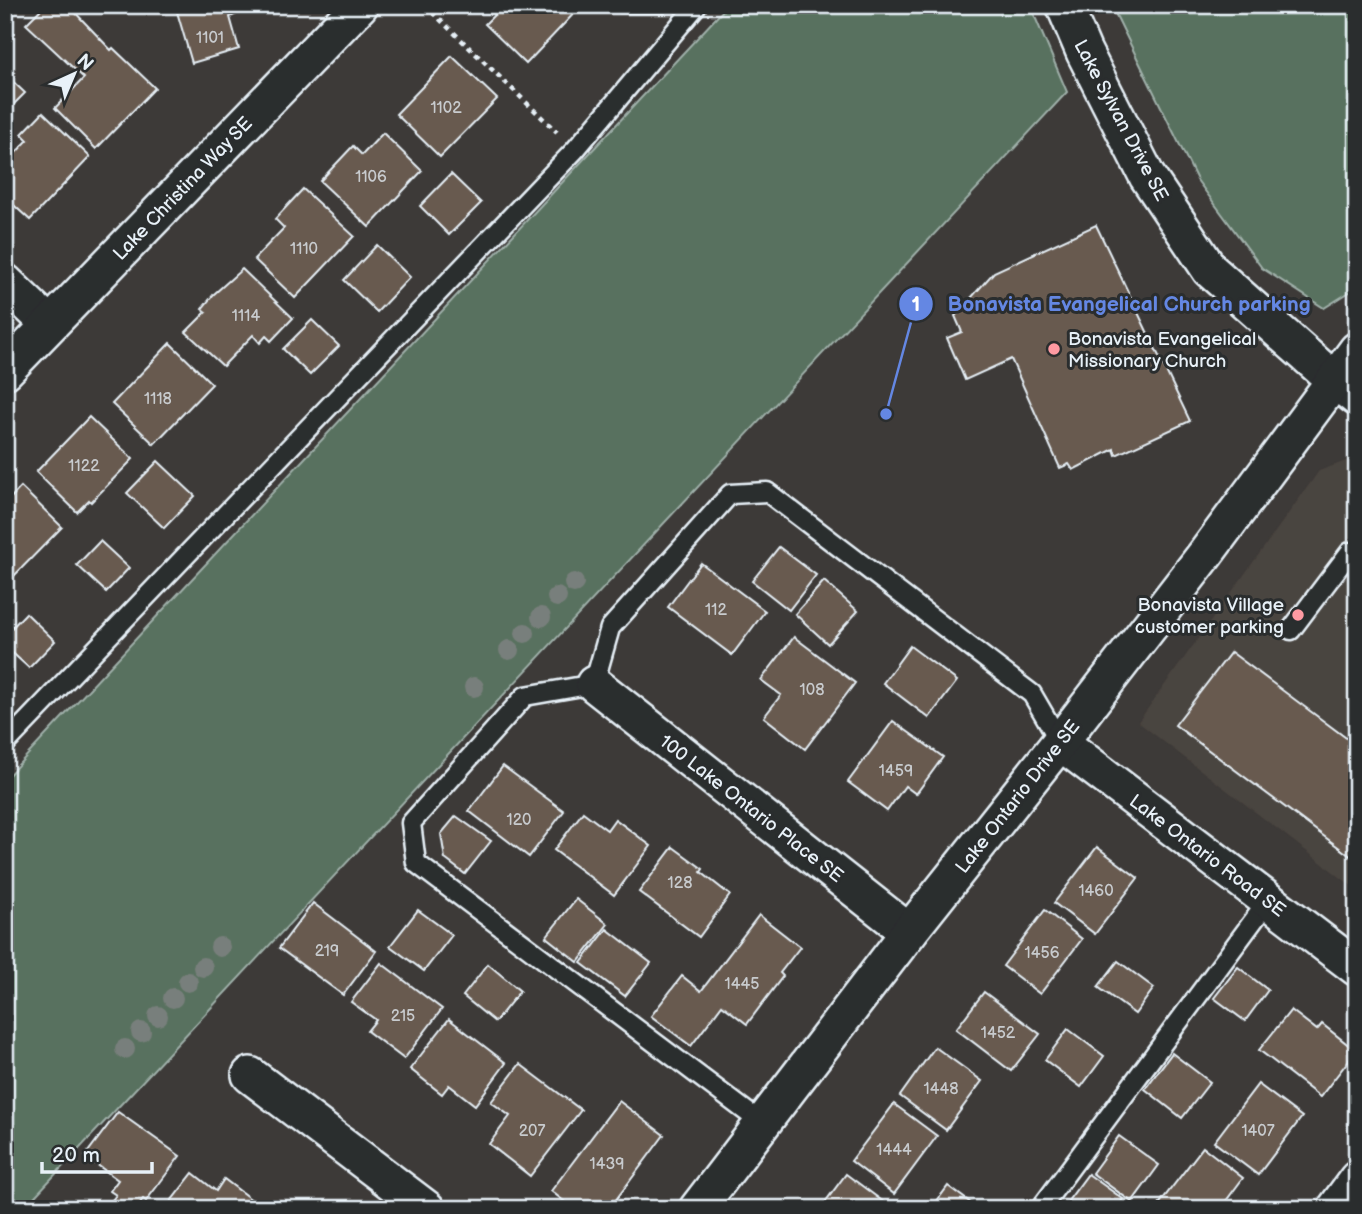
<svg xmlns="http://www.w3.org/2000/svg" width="1362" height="1214" font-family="'Balsamiq Sans',sans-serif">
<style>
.built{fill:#4a443f}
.green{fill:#59715e;stroke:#a0b1ab;stroke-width:2}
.building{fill:#685a4f;stroke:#e8f1f8;stroke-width:2}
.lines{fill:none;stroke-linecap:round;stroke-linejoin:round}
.lane-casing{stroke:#e8f1f8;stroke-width:23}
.street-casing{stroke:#e8f1f8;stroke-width:40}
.path{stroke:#e8f1f8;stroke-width:4.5;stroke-dasharray:5 5;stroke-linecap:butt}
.lane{stroke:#2a2d2e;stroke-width:18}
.street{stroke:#2a2d2e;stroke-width:35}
.tree{fill:#787f7c}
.poi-dot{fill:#ff9aa2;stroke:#2a2d2e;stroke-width:2.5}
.labels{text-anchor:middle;stroke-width:6;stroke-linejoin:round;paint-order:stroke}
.number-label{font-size:16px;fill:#c8cbce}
.street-label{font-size:19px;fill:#e8f1f8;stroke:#2a2d2e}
.poi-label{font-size:19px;fill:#e8f1f8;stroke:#2a2d2e;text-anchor:start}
.leader{fill:none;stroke:#6487e3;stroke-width:2.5}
.callout-dot{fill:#6487e3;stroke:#2a2d2e;stroke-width:2.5}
.mark-label{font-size:21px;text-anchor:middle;font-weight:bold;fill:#fff}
.callout-label{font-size:21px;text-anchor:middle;font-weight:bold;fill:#6487e3;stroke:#2a2d2e;stroke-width:6;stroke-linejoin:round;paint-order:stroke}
</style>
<rect width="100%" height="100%" fill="#3d3a38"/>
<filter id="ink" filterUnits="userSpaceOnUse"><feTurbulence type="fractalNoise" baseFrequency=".0143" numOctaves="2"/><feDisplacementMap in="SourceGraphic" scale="14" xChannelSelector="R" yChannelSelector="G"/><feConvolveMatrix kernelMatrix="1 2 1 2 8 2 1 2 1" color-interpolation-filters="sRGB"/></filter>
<g filter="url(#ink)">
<path class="built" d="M1346,461L1357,463V890L1138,722L1319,471Z"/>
<g class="green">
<path d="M728,5H1030L1067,92L23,1209H5V779Z"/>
<path d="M1111,5H1357L1356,288L1324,308L1262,268L1197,180Z"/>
</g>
<g class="building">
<path d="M45,5H68L111,50L113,48L155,88L96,149L55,108L84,78L26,24Z"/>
<path d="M175,5H234L237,14L230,17L239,49L192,63Z"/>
<path d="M504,5H582L526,64L485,24Z"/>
<path d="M621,5H665V13H620Z"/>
<path d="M452,56L497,99L440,157L396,114Z"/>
<path d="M5,74L25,93L5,113Z"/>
<path d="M43,112L90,157L30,220L5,197V164L28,140L22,134Z"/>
<path d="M383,133L422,171L369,227L320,181L353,146L362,155Z"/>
<path d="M451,174L481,203L449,235L420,206Z"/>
<path d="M303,189L354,236L295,298L254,259L284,228L275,219Z"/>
<path d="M1096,225L1190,421L1116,455L1114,449L1073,470L1069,464L1060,468L1011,359L965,380L947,338L962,332L955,316L994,272Z"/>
<path d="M377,245L410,277L377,312L344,280Z"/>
<path d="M242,269L293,318L271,341L266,336L260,343L253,335L223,366L186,332L206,312L202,309L214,294Z"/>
<path d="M312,320L339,346L310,375L283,349Z"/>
<path d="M170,343L212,384L154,444L112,404Z"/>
<path d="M89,417L133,459L91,502L89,500L77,512L36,472Z"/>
<path d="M158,461L195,496L164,528L127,493Z"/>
<path d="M21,487L62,527L6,584L5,504Z"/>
<path d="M100,541L129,568L106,592L77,565Z"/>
<path d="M779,547L816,575L789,610L752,581Z"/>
<path d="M701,563L765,611L732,655L668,607Z"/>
<path d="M824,581L858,611L828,644L795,614Z"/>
<path d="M26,613L55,641L29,668L5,646V635Z"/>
<path d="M794,637L855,683L805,749L764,717L781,695L761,680Z"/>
<path d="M910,646L957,681L929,718L883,683Z"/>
<path d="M1231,652L1357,746V861L1175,725Z"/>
<path d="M893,721L943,757L916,794L905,786L887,811L848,782Z"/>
<path d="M503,766L564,811L529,857L469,811Z"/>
<path d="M583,812L607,830L615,819L651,846L614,895L554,850Z"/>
<path d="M456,816L491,841L465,874L445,859L441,834Z"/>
<path d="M673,847L703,869L701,872L730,895L699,937L639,892Z"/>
<path d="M1097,847L1138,878L1095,934L1054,903Z"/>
<path d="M576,899L608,924L578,962L546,937Z"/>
<path d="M313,903L376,951L343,995L279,948Z"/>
<path d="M418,910L452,935L424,971L390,946Z"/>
<path d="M1045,910L1082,939L1040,994L1003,966Z"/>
<path d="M759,915L800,947L780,973L783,976L747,1024L722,1005L691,1046L651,1016L682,976L701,991Z"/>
<path d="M607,929L651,963L625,996L581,963Z"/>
<path d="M1118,961L1154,988L1135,1014L1098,987Z"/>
<path d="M381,963L442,1009L404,1059L367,1031L376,1020L351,1002Z"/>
<path d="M488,964L520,991L495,1022L463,996Z"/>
<path d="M1238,967L1268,990L1245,1021L1214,998Z"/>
<path d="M984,992L1040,1034L1011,1071L956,1029Z"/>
<path d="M1291,1010L1317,1030L1322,1024L1356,1051L1320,1097L1259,1050Z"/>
<path d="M449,1019L506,1063L475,1105L449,1085L442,1094L410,1069Z"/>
<path d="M1068,1029L1104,1056L1081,1087L1045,1060Z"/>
<path d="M935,1047L982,1081L946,1130L900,1096Z"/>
<path d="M1172,1053L1210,1082L1182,1118L1145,1089Z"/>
<path d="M520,1064L581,1110L530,1176L489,1144L510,1116L491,1102Z"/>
<path d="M1258,1084L1302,1117L1258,1175L1214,1142Z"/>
<path d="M619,1101L664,1135L609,1209H574L551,1191Z"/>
<path d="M894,1104L937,1136L894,1194L851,1161Z"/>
<path d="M118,1112L180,1156L146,1201L143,1199L135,1209H105L116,1195L110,1191L118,1180L85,1156Z"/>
<path d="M1119,1136L1159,1165L1132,1202L1092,1173Z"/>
<path d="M1203,1147L1243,1178L1220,1209H1159L1157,1207Z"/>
<path d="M193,1173L216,1191L224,1179L261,1207L165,1209Z"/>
<path d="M846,1174L893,1209H820Z"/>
<path d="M1088,1174L1123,1199L1116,1209H1062Z"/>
<path d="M948,1186L979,1209H931Z"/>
</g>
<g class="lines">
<defs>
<g id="lane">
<path d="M1291,630L1350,552L1357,557"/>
<path d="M5,744L575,150L697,5"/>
<path d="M763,1124L416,863L411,823L525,696L594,684L610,628L730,494L767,492L1032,694L1060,742"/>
<path d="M1040,1209L1268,901"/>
</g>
<g id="street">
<path d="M1064,5L1084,52L1147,176L1210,270L1334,380L1357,398"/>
<path d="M5,282L49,324"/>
<path d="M5,371L360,5"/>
<path d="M594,684L909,932"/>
<path d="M1060,742L1357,968"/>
<path d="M250,1075L427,1209"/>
<path d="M697,1209L909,932L1060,742L1204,556L1357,350"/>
<path d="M1335,1209L1357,1179"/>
</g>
</defs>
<use href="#lane" class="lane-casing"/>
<use href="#street" class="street-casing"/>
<path class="path" d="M425,5L557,132"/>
<use href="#lane" class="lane"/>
<use href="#street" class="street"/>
</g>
<g class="tree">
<circle cx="574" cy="583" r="10"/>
<circle cx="557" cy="597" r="10"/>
<circle cx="541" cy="617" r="10"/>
<circle cx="525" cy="633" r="10"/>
<circle cx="509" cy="650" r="10"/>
<circle cx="474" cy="687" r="10"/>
<circle cx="220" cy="947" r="10"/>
<circle cx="203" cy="967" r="10"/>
<circle cx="188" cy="982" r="10"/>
<circle cx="173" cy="998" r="10"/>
<circle cx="158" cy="1016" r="10"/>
<circle cx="141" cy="1032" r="10"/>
<circle cx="125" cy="1049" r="10"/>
</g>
</g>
<g class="poi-dot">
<circle cx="1054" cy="349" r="7"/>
<circle cx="1298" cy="615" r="7"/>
</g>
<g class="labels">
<g class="number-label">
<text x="210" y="43">1101</text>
<text x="446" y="113">1102</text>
<text x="371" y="182">1106</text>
<text x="304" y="254">1110</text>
<text x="246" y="321">1114</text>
<text x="158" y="404">1118</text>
<text x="84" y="471">1122</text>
<text x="716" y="615">112</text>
<text x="812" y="695">108</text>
<text x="896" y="776">1459</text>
<text x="519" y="825">120</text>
<text x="680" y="888">128</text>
<text x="1096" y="896">1460</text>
<text x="327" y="956">219</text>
<text x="1042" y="958">1456</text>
<text x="742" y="989">1445</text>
<text x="403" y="1021">215</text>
<text x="998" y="1038">1452</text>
<text x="941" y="1094">1448</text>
<text x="532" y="1136">207</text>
<text x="1258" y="1136">1407</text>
<text x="894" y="1155">1444</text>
<text x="607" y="1169">1439</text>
</g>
<g class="street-label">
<text transform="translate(1122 120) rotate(62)" y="7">Lake Sylvan Drive SE</text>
<text transform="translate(182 188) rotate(-46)" y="7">Lake Christina Way SE</text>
<text transform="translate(1017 796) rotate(-52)" y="7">Lake Ontario Drive SE</text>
<text transform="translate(752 808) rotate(38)" y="7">100 Lake Ontario Place SE</text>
<text transform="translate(1208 855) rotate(37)" y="7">Lake Ontario Road SE</text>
</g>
<g class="poi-label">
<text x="1068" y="345">Bonavista Evangelical<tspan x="1068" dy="22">Missionary Church</tspan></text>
<text x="1284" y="611" text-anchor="end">Bonavista Village<tspan x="1284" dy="22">customer parking</tspan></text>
</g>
</g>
<path class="leader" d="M886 414L916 304"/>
<g class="callout-dot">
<circle cx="886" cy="414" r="7"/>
<circle cx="916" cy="304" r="18"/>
</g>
<g class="mark-label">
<text x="916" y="311">1</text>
</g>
<g class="callout-label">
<text x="1129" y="311">Bonavista Evangelical Church parking</text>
</g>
<rect width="1362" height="1214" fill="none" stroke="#2a2d2e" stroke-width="28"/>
<rect x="14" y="14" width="1334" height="1186" fill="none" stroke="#e8f1f8" stroke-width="2.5" filter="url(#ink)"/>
<g transform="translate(74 74) rotate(44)" stroke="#2a2d2e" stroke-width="5" paint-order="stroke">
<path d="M0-5L12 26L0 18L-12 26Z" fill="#e8f1f8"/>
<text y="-10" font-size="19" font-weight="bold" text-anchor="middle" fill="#e8f1f8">N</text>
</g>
<path d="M42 1162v10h110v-10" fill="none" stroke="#e8f1f8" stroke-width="3.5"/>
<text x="52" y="1162" font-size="21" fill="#e8f1f8" stroke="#2a2d2e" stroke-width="5" paint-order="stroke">20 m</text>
</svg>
